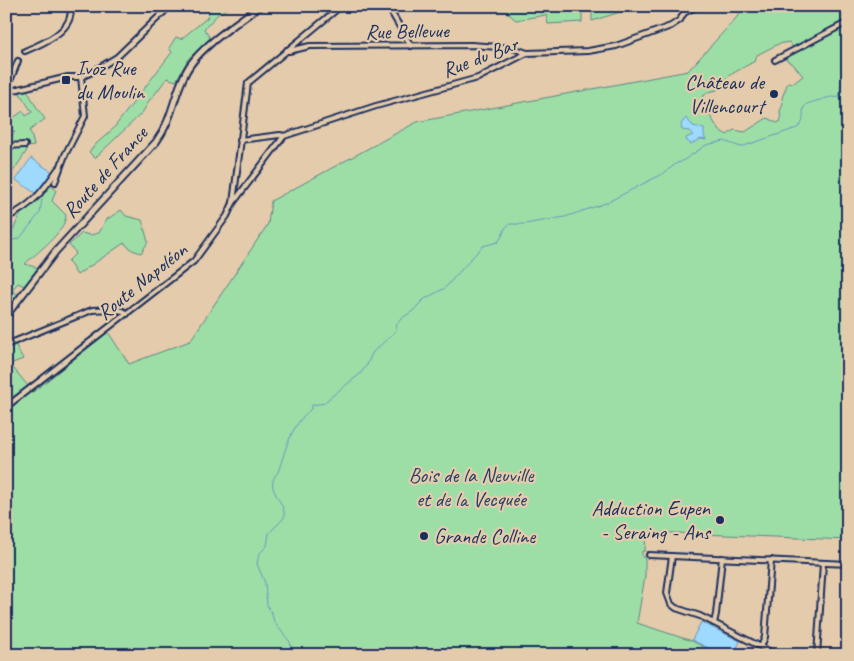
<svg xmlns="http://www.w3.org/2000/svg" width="854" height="661" font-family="Caveat,sans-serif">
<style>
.green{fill:#9ddea7;stroke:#5c8682;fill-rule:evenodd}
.water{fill:#9ddafe;stroke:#6996be}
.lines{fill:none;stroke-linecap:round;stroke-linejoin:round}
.stream{stroke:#6996be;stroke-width:1}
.minor-casing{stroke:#1b2f5e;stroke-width:8}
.secondary-casing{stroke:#1b2f5e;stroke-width:9}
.minor{stroke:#e3cbac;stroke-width:4}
.secondary{stroke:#e3cbac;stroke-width:5}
.poi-dot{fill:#1b2f5e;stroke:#e3cbac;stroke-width:2}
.labels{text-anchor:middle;stroke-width:4.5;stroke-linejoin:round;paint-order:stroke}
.street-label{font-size:21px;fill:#1b2f5e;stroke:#e3cbac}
.poi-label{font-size:21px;fill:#1b2f5e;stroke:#e3cbac;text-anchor:start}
.park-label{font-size:21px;fill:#284065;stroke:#e3cbac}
</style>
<rect width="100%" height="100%" fill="#e3cbac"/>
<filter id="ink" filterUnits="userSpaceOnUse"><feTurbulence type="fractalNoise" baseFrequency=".02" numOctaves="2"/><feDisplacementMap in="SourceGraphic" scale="10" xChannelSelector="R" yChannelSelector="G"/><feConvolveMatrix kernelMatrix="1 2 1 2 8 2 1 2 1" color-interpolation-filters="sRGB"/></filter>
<g filter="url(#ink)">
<g class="green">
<path d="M214,6H232L218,14L204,29L210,38L188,59L176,81L167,78L155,94L151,98L142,113L95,158L89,152L96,144L113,129L169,56L172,52L169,48L176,37L181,39L207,18L209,12Z"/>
<path d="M495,6H639L592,21V7H582V22L548,24L546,15L516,20L505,11H498Z"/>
<path d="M747,6H845L840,12L848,25V540L652,532L646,534L645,551H642V557H645V576L637,623L692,641L720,655H10L6,650V348L15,344L23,359L10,364L33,392L108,332L129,364L190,341L268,224L271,201L417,122L688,71ZM789,42L794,49L786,60L793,64L803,76L794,83L788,82L782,98L783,104L780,111L781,121L777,123L767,118L745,132L734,130L727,135L719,130L710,116L706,114L704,110L701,98L708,92L717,90L728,76L755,61L757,55L778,44Z"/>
<path d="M27,90L37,108L45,119L29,131L31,133L34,146L27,147L26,152L8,179L6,178V142L15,132L12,131L9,134L6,132V123L23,111L26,116L32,112L19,92Z"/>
<path d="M50,185L56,190L52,201L66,215C65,233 37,252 25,264L38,268L24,286L18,283L12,290L18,295L8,308L6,306V225L13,230L21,213L42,197Z"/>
<path d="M121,210L126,216L142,220L148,242L141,253L132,250L124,243L77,275L68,261L76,253L69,245L82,233L90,235L99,233L106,220Z"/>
</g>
<g class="water">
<path d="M686,118L693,126L704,129V136L706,140L701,139L691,144L687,141L686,138L693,135L689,131L682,130L681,124Z"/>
<path d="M31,158L52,172L38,195L16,180Z"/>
<path d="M701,622L740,641L734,655H722L692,640Z"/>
</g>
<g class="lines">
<g class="stream">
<path d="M6,243L20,238L40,213L42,199"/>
<path d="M293,655L290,642L274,622L272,614L267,605L265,583L257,564L259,554L267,546L269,533L284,518C287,500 262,490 278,472C287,446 290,427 311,409L312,405L325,403L327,400L360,374L367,365L372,353L395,332L397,324L401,319L414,310L423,300L445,288L479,250L483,246L498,242L502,236L505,228L510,224H525L565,217L606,203L664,173L677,163L681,162L706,145L724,141L741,147L797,128C809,120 798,110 807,104C809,103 830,97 831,97C834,97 836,98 839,97L848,42"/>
</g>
<defs>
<g id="minor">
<path d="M390,10L411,46"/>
<path d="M287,50L289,51L310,46L471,45L513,48L527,53"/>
<path d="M25,51C42,44 76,30 70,6"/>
<path d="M775,60L848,22"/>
<path d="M6,91L18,61"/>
<path d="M6,92L68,77H81L92,72L117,57L170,6"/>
<path d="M284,136L376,106L478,78L527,53L588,51L616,46L671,26L680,20L684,13L697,6"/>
<path d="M6,146L25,145"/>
<path d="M55,182L65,155L85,116L81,77"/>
<path d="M233,203L284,136L280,135L240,140"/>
<path d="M6,218C32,206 43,191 58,169"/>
<path d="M6,345L92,310L112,309L123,311L127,314"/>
<path d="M6,407L194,261L227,216L233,203L248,83L341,6"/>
<path d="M649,555L848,564"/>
<path d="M672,556L667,593L671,604L676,608L700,616L777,655"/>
<path d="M714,623L716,614L722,558"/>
<path d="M761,647L765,637L771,560"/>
<path d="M817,655L823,563"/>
</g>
<path id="secondary" d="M6,316L56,251L156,142C173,119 173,96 186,72C198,48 238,22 260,6"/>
</defs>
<use href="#minor" class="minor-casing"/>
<use href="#secondary" class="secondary-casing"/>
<use href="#minor" class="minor"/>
<use href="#secondary" class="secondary"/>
</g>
</g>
<g class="poi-dot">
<rect x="61" y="75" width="10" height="10" rx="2.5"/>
<circle cx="774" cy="94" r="5"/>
<circle cx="720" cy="520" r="5"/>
<circle cx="424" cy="536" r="5"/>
</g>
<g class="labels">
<g class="street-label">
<text transform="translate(407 31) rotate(-1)" y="7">Rue Bellevue</text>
<text transform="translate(480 57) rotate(-21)" y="7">Rue du Bar</text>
<text transform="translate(105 172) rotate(-48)" y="7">Route de France</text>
<text transform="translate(142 281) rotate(-39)" y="7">Route Napoléon</text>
</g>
<g class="poi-label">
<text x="76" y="75">Ivoz Rue<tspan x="76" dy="24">du Moulin</tspan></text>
<text x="764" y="89" text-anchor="end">Château de<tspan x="764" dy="24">Villencourt</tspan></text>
<text x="710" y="515" text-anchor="end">Adduction Eupen<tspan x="710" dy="24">- Seraing - Ans</tspan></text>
<text x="434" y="543">Grande Colline</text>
</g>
<g class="park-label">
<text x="471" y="482">Bois de la Neuville<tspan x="471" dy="24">et de la Vecquée</tspan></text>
</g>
</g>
<rect width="854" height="661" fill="none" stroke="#e3cbac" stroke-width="25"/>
<rect x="12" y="12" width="829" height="636" fill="none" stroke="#1b2f5e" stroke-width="2" filter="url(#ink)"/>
</svg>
